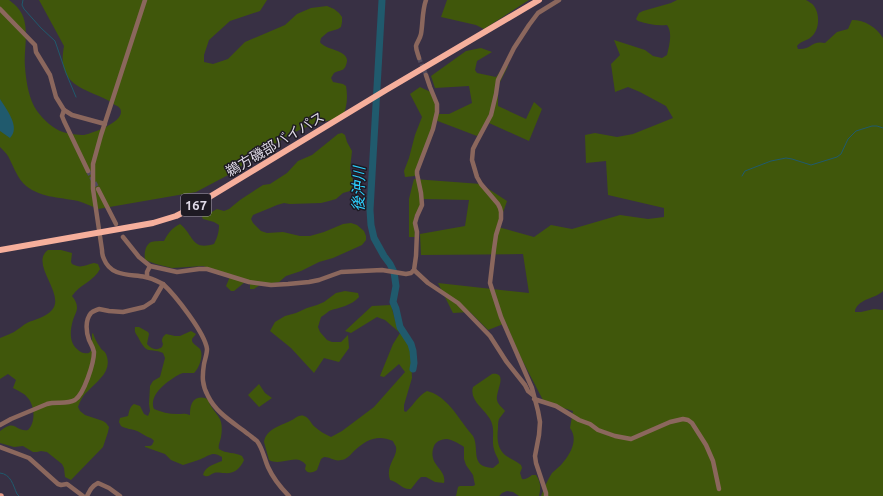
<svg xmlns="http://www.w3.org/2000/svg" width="883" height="496" font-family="Ubuntu,'Noto Sans JP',sans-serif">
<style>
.green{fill:#40570b}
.water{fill:#205a6d}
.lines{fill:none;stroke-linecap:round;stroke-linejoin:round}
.stream{stroke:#205a6d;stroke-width:1}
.river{stroke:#205a6d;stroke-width:7}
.minor-tunnel{stroke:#514a5c;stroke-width:4.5;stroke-dasharray:4.5 2;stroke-linecap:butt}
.minor{stroke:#8b675d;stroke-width:4.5}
.major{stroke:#e09683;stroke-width:5.5}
.highway{stroke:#f6af9c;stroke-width:6}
.labels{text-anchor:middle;stroke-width:3;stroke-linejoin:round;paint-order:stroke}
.shield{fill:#1e1a23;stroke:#a5a0ac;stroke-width:1}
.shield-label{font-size:13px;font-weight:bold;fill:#dfdae7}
.street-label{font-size:14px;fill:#dfdae7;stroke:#1e1a23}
.water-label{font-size:15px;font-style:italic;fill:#2cd1ff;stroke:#1e1a23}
</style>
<rect width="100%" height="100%" fill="#383044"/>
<g class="green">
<path d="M0,0C2,0 7,0 9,0C11,1 12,3 14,4C33,20 23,46 25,67C26,81 29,100 37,111C42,118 54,130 63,132C69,134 78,135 84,135C93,133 121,123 121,112C121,108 118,106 115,105C109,100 101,97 94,94C68,83 59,74 64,46L39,0H267L260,11L230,21L209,40L204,55V62L213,64L228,59L245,42L285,25L297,14L311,8L327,6L334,9L339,13L342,17V22L341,27L338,29L328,32L321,38L320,42C325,50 348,50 347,61C345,72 342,69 334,73L331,78L333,82L343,84L346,86C348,97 347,108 342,118L316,123L295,132L266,149L230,174L196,192L98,209C91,206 85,203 78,201C59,197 38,198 23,183C16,175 13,165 8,156C6,153 3,150 0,147Z"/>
<path d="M447,0H529L484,29L476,25L441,17Z"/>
<path d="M677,0H806C809,2 812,3 814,6C820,14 820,31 810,38C806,41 801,41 797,46L798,49C812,50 811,40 825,43L837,32L848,29L852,20C865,20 876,27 883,38V291C875,299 860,298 855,310V312H861L874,309L883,310V496H541C544,488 547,481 552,473C555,470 558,468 561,465C570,455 579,440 570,428L573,411L544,402L519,354L506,323L488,330L470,312L453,313L438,283L529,293L523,254L421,255L420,234L465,226L469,200L423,199L414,218L415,237H409V199L414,179L481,184L507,201L498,227L534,237L551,225L572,229L620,215L648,219L664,217V208L608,195L606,161L586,163L585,135L595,133L617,137L633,134L673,118L666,106L640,92L628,87L615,92L611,64L620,55L614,40L645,50L653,56L662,58L667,55C669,46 673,33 667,25C656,26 648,24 638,21L636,19L639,13L643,11L671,3Z"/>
<path d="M481,48L492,52L477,61L475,70L477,73L496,77L505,65L508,66L498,86V106L526,119L534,102L542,109L529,141L489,123L477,136L435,120L415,176L405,177L404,171L409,158L415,135L422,117L410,94L420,87L435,94L437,113L440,114H449L472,103L469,86L435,88L431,76L466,51Z"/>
<path d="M342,133L345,135L347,142L352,151L350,169L354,184L350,191L343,193L336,199L329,201L321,203L290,204L284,203L277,205L270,208L253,215L251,219L253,223L261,231L267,233L283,232L300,236H310L324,232L343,224L351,223L357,225L364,231L366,236V240L362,245L333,258L319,262L301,271L286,276L279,282L260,285L254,289H250V284L245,282L234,291H231L226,286L229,279L228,274L203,266L172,268L156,264L145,260C144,254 145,245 151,242C154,241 160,241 164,241C168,233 172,228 180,224C194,235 191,251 214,244C217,238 219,233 219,225L214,222L203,219L202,217L203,215L208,214L217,209L224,211L229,209L240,200L263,185L270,184L287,173L298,161L312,155L338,134Z"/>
<path d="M48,250H61L72,253L71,262L72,264C81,269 85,265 94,263L98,264L100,269C94,281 79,285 72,296C75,300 77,303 77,308C77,312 74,316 73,320C70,330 69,342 77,349C81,353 84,354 89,353L92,349V334L93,333C94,337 97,343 100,347C101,350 105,351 106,354C113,371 98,380 88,391C83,395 80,401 78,407L80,411L85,415L103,421L106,423L109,427L108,432L103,447L71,480L65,477L64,468L62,464L47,452L41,451L37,452H33L23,446L14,447L0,443V431C16,418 15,432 28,430C36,422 35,405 27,397C24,393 18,391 13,388L16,380L8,374L0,379V338C5,336 10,334 14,332C19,329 23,325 27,323C35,319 45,318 52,310C66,294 29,264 48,250Z"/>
<path d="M345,291L358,293L359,297C351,306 340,307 329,311C327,313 324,315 321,317L318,327L320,332L327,340L332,342H341L348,335L349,348L339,362L324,358L314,373L291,348L270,331L275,322L285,316L296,313L307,308L317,305L324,302L336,293Z"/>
<path d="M391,305L396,323L409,345L411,356L412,378L404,405V411L406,412L407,411C414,404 418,396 427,391C444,395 455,412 465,426C467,429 470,432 473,436C480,449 469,467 493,468L499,463C499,458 495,455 494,449C491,439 496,430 490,419C484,409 469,400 473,387L492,374C509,372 495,392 497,400C498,405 502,407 505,411C503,414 501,416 499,419C498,421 498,426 498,428C497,438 497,448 505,455C511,459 516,461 521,465L522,468L520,473L522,479C526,480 529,477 532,475H536C541,482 541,489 539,496H519L513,492L507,491L502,493L499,496H456L458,487L460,486H473L475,485L473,475L466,465L464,459V447C460,444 453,440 447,439C443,439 439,440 436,443C434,445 434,446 433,449C429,466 447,469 444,483L435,482L426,477H421L418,480L411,489C402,490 399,482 390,480C385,465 398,457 396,447C396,446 393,442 393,441C377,434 366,440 354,451C351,454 349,457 345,459C334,463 332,457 324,457L321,459L317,470C313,473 307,474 305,469L306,465C296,452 282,467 269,460L264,442C266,429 280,426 290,421C295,419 299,414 304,416C309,417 311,424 315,427C319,431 325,434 331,437L342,431L374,407L405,372L399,364L384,377L380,376L393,344L400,333L385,320L377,317L351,333L345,331L372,306Z"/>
<path d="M135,327H139L148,332L149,334L147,344C151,349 157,351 162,347L163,344C161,340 162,337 166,334L175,336H180L191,331L196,334C195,336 193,337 192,339C191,344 198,346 200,349C204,355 199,369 194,373H183L180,374C169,380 148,394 154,409C161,412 169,414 177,414C182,414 185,413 190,415C190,411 190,407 192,403C195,397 204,396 208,400C211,404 208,402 211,406C214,412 219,415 221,422C222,426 222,432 221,437C220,442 218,445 219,449C226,454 235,452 242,456L244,460C240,469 234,474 224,473C221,473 217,472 214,473C209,475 208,478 203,475C205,466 215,464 222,461V457C213,451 210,455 201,459C196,461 189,463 183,465L171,460L165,454L145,447V446H150L152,445L154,441C151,437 149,438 146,436C142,434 140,432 137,431C132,429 126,429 121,426L119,422L120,418L128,416C129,412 130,406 134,404L140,406L144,414L148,416L150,411L149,404L150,386L153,381L160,377L165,358L163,353C149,347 148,356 139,339C137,334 134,334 135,327Z"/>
<path d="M259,384L265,393L272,398L259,407L248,395Z"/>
</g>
<path class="water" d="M0,99C6,109 21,127 10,138L0,131Z"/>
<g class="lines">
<g class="stream">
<path d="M23,0L22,5L24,9L41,28L55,41L66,73L76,97"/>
<path d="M742,176L745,171L771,161L786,158L792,159L811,165L837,157L841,154L848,139L856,131L872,126H877L883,128"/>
<path d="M0,473C11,474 13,485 17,494L19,496"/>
</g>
<path class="river" d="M382,0L370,210L371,225L374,238L384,256L390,264L394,272L396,286L393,302L396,309L400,327L411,344L413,351L414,363L413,369"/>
<g class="minor-tunnel">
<path d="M419,58L426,75"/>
<path d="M88,171L98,189"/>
</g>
<g class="minor">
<path d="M145,0L101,135L93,164V189L102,250C102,253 103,257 104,259C111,277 130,274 145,277C152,278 157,281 163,284C175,295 205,333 207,349C207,354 205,359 204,364C202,377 202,385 208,396C216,413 234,423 248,434C251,436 254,439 257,441C263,449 264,458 268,467C273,478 280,487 289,496"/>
<path d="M0,9L35,45L36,52L50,75L56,97L64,110L62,116L64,121L88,171"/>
<path d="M419,58C418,54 416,50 416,46C417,42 420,39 421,34C423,23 422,11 426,0"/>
<path d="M64,110L72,115L105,124"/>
<path d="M98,189L116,224"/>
<path d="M123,237L139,257L150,266L177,272L199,269H207L249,282L271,285L288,284L309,282L319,280L341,272L382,270L406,274L411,273L414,270"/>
<path d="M414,270L416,256L417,232L415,223L417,216L422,205L421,193L417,174V171L433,129L437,112V104L430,87L426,75"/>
<path d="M414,270L428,283L458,303L490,336L506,361L525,385L528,391L533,395"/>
<path d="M147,277V272L150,266"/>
<path d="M534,399L556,406L579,420L590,424L598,430L615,436L631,439L670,422L683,419L688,420L692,423L706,445L713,461L719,489"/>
<path d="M0,425L11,419L47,404C56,401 66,405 75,400C84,394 94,363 94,352C93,347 91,344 89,340C86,332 85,320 91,313C93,311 97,310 99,309L109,311L123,312L144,307L153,301L163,284"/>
<path d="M0,447L29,458L58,484L61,485L67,484L83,496"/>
<path d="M87,496C90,490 92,486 98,483L109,488L120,496"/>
<path d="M546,496V493L536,463L535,456L539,435L540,422L538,411L532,388L501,317L490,283L494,249L496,235L501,219V212L500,208L498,204L481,184L477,177L472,160L473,149L476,143L491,115L496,94L498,80L514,48L529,25L538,13L559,0"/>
</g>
<path class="major" d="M0,496H1"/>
<path class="highway" d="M0,250L153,223L176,216L188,210L386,90L539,0"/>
</g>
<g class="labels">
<rect class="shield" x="181" y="194" width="30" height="22" rx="3"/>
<g class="shield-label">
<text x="196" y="210">167</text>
</g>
<g class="street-label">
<text transform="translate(275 144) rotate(-31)" y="5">鵜方磯部バイパス</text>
</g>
<g class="water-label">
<text transform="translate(359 189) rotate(-89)" y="5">後沖川</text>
</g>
</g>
</svg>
